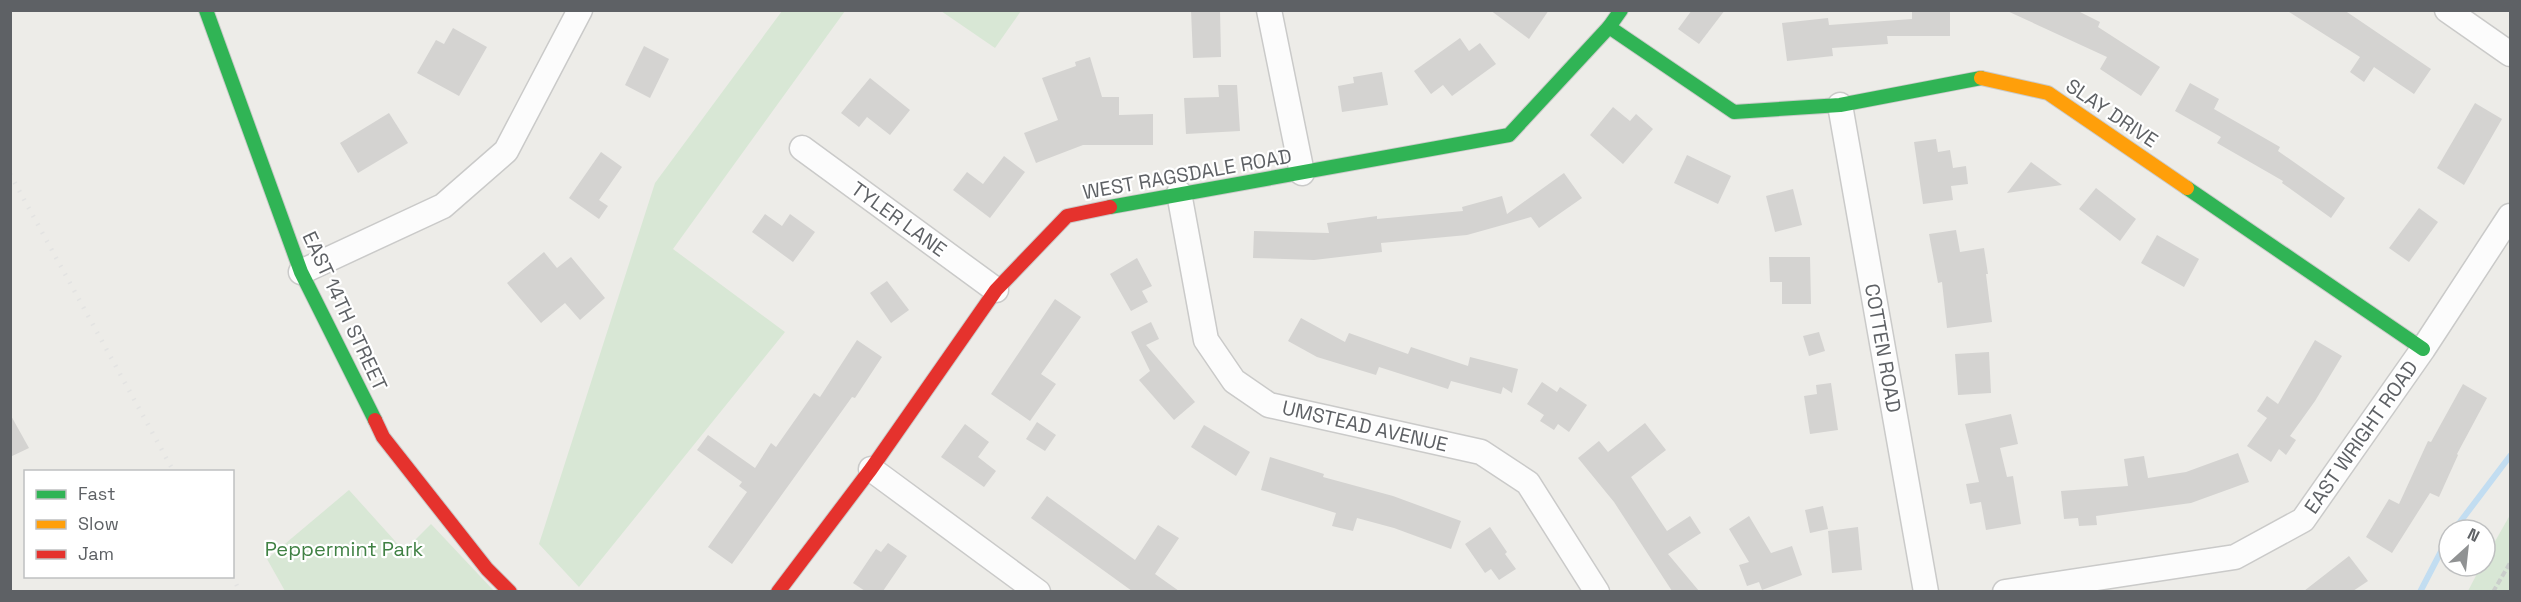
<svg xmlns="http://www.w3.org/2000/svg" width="2521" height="602" font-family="'Space Grotesk',sans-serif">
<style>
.green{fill:#d8e7d5}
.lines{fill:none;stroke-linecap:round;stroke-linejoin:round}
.stream{stroke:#c2ddf1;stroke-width:6}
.building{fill:#d4d3d1}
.street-casing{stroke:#cacac9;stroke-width:27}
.fast-casing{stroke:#cacac9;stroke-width:16}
.slow-casing{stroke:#cacac9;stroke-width:16}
.jam-casing{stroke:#cacac9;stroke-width:16}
.path{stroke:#cacecb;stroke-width:4;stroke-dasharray:6 3;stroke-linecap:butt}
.street{stroke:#fcfcfc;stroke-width:24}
.fast{stroke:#30b455;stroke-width:14}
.slow{stroke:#ff9f0a;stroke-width:14}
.jam{stroke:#e5322d;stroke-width:14}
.rail{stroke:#e3e3e2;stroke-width:4.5;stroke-dasharray:1.5 8;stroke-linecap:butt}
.labels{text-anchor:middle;stroke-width:4.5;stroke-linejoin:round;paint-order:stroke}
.street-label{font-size:20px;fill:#5e6165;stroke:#fff}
.park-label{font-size:20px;fill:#408144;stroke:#fff}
</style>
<rect width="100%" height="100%" fill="#edece8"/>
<g class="green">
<path d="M782,11H845L673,249L785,332L579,587L539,544L655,183Z"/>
<path d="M941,11H1021L995,48Z"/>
<path d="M349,490L404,551L431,524L494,591H285L267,559Z"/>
<path d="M2510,515V591H2468L2481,566H2485V559Z"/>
</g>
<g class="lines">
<g class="stream">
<path d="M2454,530L2510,456"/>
<path d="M2420,592L2449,536"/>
</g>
</g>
<g class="building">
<path d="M1191,10H1220L1221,57L1193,58Z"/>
<path d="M1490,10H1549L1529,39Z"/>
<path d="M1692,10H1725L1699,44L1678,29Z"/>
<path d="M1912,10H1950V36H1887L1888,44L1832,48L1833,56L1787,61L1782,23L1828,18L1829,25L1912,19Z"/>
<path d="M2005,10H2076L2100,22L2098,27L2160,67L2141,96L2100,69L2107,57Z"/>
<path d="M2286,10H2344L2431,69L2414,94L2374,67L2364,82L2350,72L2360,57Z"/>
<path d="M453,28L487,47L459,96L417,73L436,40L444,44Z"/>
<path d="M1460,38L1469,51L1480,43L1496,64L1452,96L1443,85L1431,94L1414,71Z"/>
<path d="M644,46L669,59L650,98L625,85Z"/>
<path d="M1090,57L1102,97H1119V115L1153,114V145H1083L1036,163L1024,133L1058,120L1042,78L1076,66L1075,62Z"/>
<path d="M1382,72L1388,105L1342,112L1338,86L1354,83L1353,77Z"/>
<path d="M870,78L910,110L890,135L867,117L859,127L841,113Z"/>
<path d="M2190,83L2219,99L2214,109L2280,147L2278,151L2345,198L2331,218L2282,183L2283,181L2217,143L2221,137L2175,111Z"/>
<path d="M1218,85H1237L1240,131L1186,134L1184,98L1219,97Z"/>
<path d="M2475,103L2502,119L2464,185L2437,168Z"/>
<path d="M1613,107L1630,121L1636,114L1653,129L1623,164L1590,135Z"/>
<path d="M389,113L408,143L358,173L340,143Z"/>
<path d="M1936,139L1938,152L1950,150L1953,168L1966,166L1968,184L1951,186L1953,200L1923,204L1914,142Z"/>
<path d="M601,152L622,167L599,200L608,206L599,219L569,198Z"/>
<path d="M1687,155L1731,176L1718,204L1674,183Z"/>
<path d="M1004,156L1025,172L990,218L953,190L967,172L983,184Z"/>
<path d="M2031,162L2062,185L2007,193Z"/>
<path d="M1564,173L1582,198L1539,228L1531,217L1467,235L1381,243L1382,252L1314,260L1253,258L1254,231L1329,233L1327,223L1377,216V219L1463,211L1462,207L1502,196L1507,214Z"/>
<path d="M2096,188L2136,219L2120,241L2079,209Z"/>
<path d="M1793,189L1802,225L1775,232L1766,196Z"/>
<path d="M2419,208L2438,222L2409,262L2389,248Z"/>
<path d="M765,214L782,226L790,214L815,232L793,262L752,232Z"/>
<path d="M1956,230L1960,252L1984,248L1988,274H1986L1992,322L1947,328L1942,282L1938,283L1929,234Z"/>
<path d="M2157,235L2199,259L2184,287L2141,263Z"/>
<path d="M544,252L557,268L571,257L605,298L580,320L565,303L541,323L507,283Z"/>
<path d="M1769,257H1810L1811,304H1782V282H1770Z"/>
<path d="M1137,258L1152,286L1142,291L1148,302L1131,311L1110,274Z"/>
<path d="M887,281L909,310L891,323L870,293Z"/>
<path d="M1055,299L1081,317L1041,374L1056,384L1030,421L991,394Z"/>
<path d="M1301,318L1345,342L1349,333L1408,354L1411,347L1468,366L1470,357L1518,369L1512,393L1503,387L1501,394L1451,381L1448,389L1379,367L1376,375L1317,357L1288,341Z"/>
<path d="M1151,322L1159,339L1146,345L1195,402L1174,420L1139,380L1150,371L1131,332Z"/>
<path d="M1819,332L1825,351L1809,356L1803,336Z"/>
<path d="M857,340L882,357L855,398L852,397L732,564L708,547L747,492L739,486L742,482L697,450L708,435L755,468L771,443L776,447L814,393L820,397Z"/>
<path d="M2315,340L2342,356L2315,401L2290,436L2296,440L2286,455L2279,449L2271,462L2247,446L2267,418L2257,411L2267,396L2278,404Z"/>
<path d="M1989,352L1991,393L1958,395L1955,354Z"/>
<path d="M1542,382L1557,392L1560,387L1587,405L1569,432L1558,424L1554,430L1540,421L1544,415L1527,404Z"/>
<path d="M1831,383L1838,430L1810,434L1804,396L1817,394L1816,385Z"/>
<path d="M2463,384L2487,398L2457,454L2458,455L2439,497L2430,493L2392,553L2366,537L2389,499L2399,504L2428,441L2431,442Z"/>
<path d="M10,414L29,448L10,457Z"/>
<path d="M2011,414L2018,444L2000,448L2007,477L2013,476L2021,524L1986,530L1981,502L1970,504L1966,484L1979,482L1965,424Z"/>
<path d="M1037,422L1056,435L1045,451L1026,439Z"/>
<path d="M1645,423L1666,450L1631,477L1667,531L1690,516L1701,533L1668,554L1699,591H1672L1614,502L1578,458L1599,441L1608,452Z"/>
<path d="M965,424L989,442L978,457L996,471L984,487L941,457Z"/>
<path d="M1204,425L1250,452L1236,476L1191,447Z"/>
<path d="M2238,453L2249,482L2191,503L2096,516L2097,525L2079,526L2078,518L2064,519L2061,491L2128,486L2124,459L2144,456L2148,478L2186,472Z"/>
<path d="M1270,457L1324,474L1323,477L1393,496L1461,521L1451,549L1394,528L1357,518L1353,531L1332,526L1336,513L1261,490Z"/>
<path d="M1047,496L1135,560L1158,525L1179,538L1155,574L1179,591H1132L1031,518Z"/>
<path d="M1823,506L1828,529L1810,533L1805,510Z"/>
<path d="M1749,516L1771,553L1792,546L1802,575L1762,590L1759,582L1747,586L1739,565L1749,562L1729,529Z"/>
<path d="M1490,527L1507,552L1505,554L1516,569L1499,580L1491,569L1485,573L1465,544Z"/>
<path d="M1858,527L1862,570L1832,573L1828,531Z"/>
<path d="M888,543L907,556L883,591H865L853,583L876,549L881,552Z"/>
<path d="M2349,556L2368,581L2353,591H2304Z"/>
</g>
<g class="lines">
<defs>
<g id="street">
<path d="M1269,10L1302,173"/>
<path d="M2447,10L2510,54"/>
<path d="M1840,105L1926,592"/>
<path d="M802,148L996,290"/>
<path d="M1179,193L1206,340L1234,381L1269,405L1481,452L1528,483L1597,592"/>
<path d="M301,272L443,206L506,151L580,10"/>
<path d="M871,469L1038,592"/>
<path d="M2005,592L2235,557L2303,520L2423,349L2510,216"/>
</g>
<g id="fast">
<path d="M206,10L301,272L375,420"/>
<path d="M1609,27L1734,112L1840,105L1981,78"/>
<path d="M2187,188L2423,349"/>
<path d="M1110,207L1509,135L1609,27L1621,10"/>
</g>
<path id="slow" d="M1981,78L2048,93L2187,188"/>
<g id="jam">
<path d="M375,420L383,437L487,569L510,592"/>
<path d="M778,592L871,469L996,290L1067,216L1110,207"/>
</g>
</defs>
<use href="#street" class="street-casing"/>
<use href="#fast" class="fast-casing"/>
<use href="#slow" class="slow-casing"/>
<use href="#jam" class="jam-casing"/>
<path class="path" d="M2493,592L2510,563"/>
<use href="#street" class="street"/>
<use href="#fast" class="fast"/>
<use href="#slow" class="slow"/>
<use href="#jam" class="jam"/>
<g class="rail">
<path d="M10,174L174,472"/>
<path d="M232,576L240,592"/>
</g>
</g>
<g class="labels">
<g class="street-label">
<text transform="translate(2112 113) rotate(34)" y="7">SLAY DRIVE</text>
<text transform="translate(1187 174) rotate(-10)" y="7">WEST RAGSDALE ROAD</text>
<text transform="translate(899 219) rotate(36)" y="7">TYLER LANE</text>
<text transform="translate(345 311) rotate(65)" y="7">EAST 14TH STREET</text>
<text transform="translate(1883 348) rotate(80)" y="7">COTTEN ROAD</text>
<text transform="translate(1365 426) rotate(13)" y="7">UMSTEAD AVENUE</text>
<text transform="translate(2361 437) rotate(-55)" y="7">EAST WRIGHT ROAD</text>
</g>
<g class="park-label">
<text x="344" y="556">Peppermint Park</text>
</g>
</g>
<rect width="2521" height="602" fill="none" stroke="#5e6165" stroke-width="24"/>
<rect x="24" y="470" width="210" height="108" fill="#ffffff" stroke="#bfc0c1" stroke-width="1.5"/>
<rect x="36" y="490" width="30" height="9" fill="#30b455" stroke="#bfc0c1" stroke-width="1.5"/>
<text x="78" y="500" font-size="18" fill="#5e6165">Fast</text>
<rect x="36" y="520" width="30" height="9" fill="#ff9f0a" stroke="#bfc0c1" stroke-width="1.5"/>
<text x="78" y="530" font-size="18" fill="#5e6165">Slow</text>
<rect x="36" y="550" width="30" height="9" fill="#e5322d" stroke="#bfc0c1" stroke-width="1.5"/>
<text x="78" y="560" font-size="18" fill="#5e6165">Jam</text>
<g transform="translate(2467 548) rotate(27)"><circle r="28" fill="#ffffff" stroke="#bfc0c1" stroke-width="1.5"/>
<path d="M0-4.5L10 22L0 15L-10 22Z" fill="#909293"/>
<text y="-9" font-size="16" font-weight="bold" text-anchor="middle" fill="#5e6165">N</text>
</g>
</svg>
